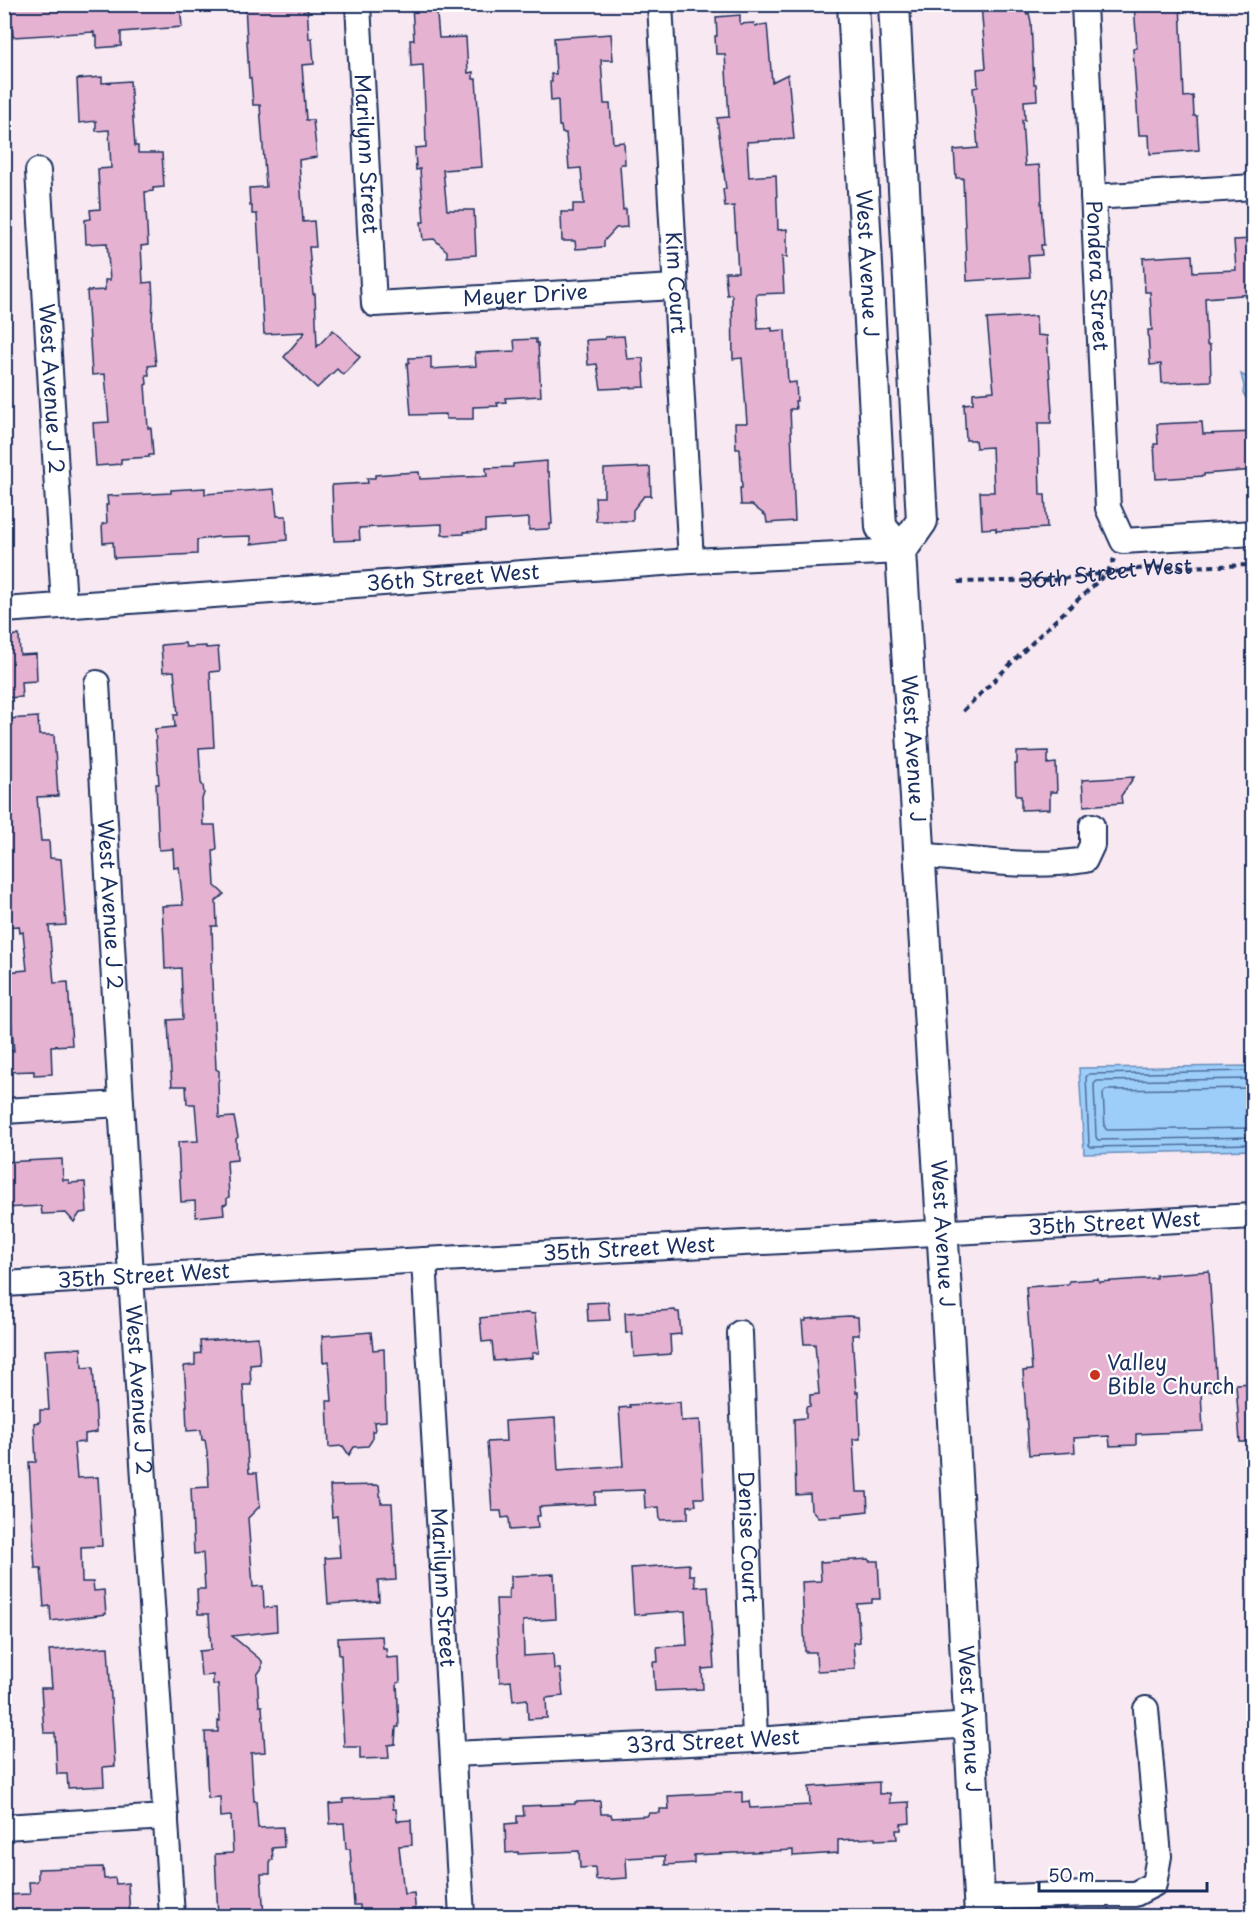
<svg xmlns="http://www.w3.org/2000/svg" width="1258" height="1921" font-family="'Playpen Sans',sans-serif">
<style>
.water{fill:#9dcdf9;stroke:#698ebb;stroke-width:1.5}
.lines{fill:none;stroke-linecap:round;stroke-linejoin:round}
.shore{stroke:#4f6e9c;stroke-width:1.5}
.building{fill:#e5b3d1;stroke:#1b2f5e;stroke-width:1.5}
.minor-casing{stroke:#1b2f5e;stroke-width:28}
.major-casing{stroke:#1b2f5e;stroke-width:34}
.path{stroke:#1b2f5e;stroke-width:4;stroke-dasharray:6 4.5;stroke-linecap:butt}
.minor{stroke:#fff;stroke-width:24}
.major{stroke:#fff;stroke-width:30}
.poi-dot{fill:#c8321e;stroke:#fff;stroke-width:2}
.labels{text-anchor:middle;stroke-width:4.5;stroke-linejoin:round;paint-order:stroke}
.street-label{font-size:21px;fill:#1b2f5e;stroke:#fff}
.poi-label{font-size:21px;fill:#1b2f5e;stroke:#fff;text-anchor:start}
</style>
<rect width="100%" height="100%" fill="#f7e8f1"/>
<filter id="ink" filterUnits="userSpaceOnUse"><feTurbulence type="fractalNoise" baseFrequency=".0167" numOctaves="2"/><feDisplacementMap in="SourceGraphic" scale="12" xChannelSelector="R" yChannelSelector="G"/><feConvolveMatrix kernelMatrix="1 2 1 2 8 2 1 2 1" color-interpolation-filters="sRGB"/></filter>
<g filter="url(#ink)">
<g class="water">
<path d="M1253,368V397L1247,399L1243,393L1244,386L1241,374L1246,377Z"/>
<path d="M1253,1066V1150L1084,1154L1079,1068Z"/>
</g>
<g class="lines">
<g class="shore">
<path d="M1254,1071L1089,1074L1086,1077L1089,1145L1091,1147L1254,1144"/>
<path d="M1254,1079L1097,1081L1094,1084L1096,1137L1098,1140L1254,1137"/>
<path d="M1254,1088L1106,1090L1103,1093L1105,1128L1107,1130L1254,1128"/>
</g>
</g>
<g class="building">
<path d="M4,4H180L182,27L121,32V46L97,48V36H94V32L13,37L12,24L5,25Z"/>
<path d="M245,4H307L309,39L312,38L314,64L302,65L306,120H313L317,157L299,160L303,222L314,221L316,247H309L313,294H315L317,347L333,330L360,357L343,375L337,369L317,388L284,357L305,332L264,334L257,214H252V206H250L249,188L266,187L260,105H253L251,78H249Z"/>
<path d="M412,4H436L439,38L466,37L468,73L473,72V79H476L482,167L443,170L447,210H474L476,255L447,257V251L434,239L423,240L421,222H424L420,169L416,170L415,148L426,147L425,108L423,65L411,66L410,40H414Z"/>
<path d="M981,4H1026L1027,14L1029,13L1031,22L1034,84H1036L1037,100L1024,101L1025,120H1022L1025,166L1039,165L1040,175H1041L1042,200L1041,201L1044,245H1041L1042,255L1028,256L1030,277L967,281L963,178H956L954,150L978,148L973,88L978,87L977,69L986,68Z"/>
<path d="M1134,4H1180L1184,97L1193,96L1194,116H1197L1199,150L1150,154L1149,135H1139L1133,49L1137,48Z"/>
<path d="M740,15V24L754,23L755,26L767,24L772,82L788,74L794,139L747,142L749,177L776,175L778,230L787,229V257H782L784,293L756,294L758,329L772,328V331L785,330L788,383L796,382L797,401H795L796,409H790L795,521L767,523L766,516L752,505H741L740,488H742L740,449H736L735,423H747L742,358L733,359L732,296L731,294L727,295L725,272H738L734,206L725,207L723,189H726L717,118L729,117L725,54H716L715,36H717L716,17Z"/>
<path d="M611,34L613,60H601L604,104H610L613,143L624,142L625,164H621L620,166L623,210L626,209L627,227L616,228L604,241V247L576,249L575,241H562L561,212H573V204H584L581,168L569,169L566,133H562L561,126H559L558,100L551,101L550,82H552L551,74H556L554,38Z"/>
<path d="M102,77V83L130,81L135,146H138V153H162L164,187L153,188V191L145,192L148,245L141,246L143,283L152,282L153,299L152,323L156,365L148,366L149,375H146L147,384L145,385L148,428H151L153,455H149V457L121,459V464L96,466L93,423L109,422L105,374L92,375L87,291L105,290V280H110L107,243L86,244L85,220L91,219L90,210L100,209L98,169L111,168L109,130L96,131V121L79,123L77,79Z"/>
<path d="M1254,239V294L1205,298L1207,345H1210L1211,381L1162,383L1161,364L1150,365L1148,330H1152L1150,292H1145L1143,258L1192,255L1193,272L1236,270L1234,240Z"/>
<path d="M1036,316L1037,335L1047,336L1052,412H1051V423H1038L1040,495H1045L1047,528L996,531V528L982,529L980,492H994L992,447L976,448L975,440H966L964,404L973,403V393L994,391L987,319Z"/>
<path d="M624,336L627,359L643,358L645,387L601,389L597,364L588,365L586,340L605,339V337Z"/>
<path d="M536,339V343H538L541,396L505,398L506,402L497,403L498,406L473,407V419H446V414L411,415L407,363H409V358L431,357V369L476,366L475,353L515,351L514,340Z"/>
<path d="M1202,422L1203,434L1254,432V470L1204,474V476L1156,479L1154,444H1158L1157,424Z"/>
<path d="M547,461V472H549L552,524H550V529L529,530V518L485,521V531L464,532V534L442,535V524L397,526L359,528L360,540L334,541L332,485L368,483L367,478H375V475L400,473L419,472L420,479L487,476L486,468L513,467V464Z"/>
<path d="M650,467L651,496H644L633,510V521H596L595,497H604V469Z"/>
<path d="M205,488V494L274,489L277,516H286L287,540L251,544V536L217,537L197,540V554L114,558L113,542L103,543L102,524L107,523L106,505H108L107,496L171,493V490Z"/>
<path d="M19,635L20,655L36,654L37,681L21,682L22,697L4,698V636Z"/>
<path d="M185,643L186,647L206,646V648L218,647L220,671L210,672L214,747L199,748L201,783L203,786L204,793L202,799L203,825H215L217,849L213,850L215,886L224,894L216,901L217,926H212L213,961L211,963L212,981L216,1069L219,1071V1079L218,1082L219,1118L234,1117L238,1137L236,1139L237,1160L227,1161L229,1197L227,1198V1204L223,1205L224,1214L196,1217L195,1201L181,1202L178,1142L198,1141L195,1104H187L186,1086H172L169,1043L168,1020L183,1019L181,968L165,969L164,941L162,906L183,905L179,867L174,868L173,849L159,850L156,784H159L155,729L175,727L174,715H178L174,671L163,672L161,645Z"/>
<path d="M38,717L39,735H54L58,796L37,797L41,841H49L50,858L61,859L66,925L49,926L54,983L68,982L72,1045L51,1046L52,1074L34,1075V1071L4,1072V1051H14L7,972L27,970L23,932L20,933L19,926L4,927V734L9,732L8,719Z"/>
<path d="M1048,751V764L1056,763L1057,792H1050V809L1021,810V796H1016L1015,764H1017V752Z"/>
<path d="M1134,777L1121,796L1122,803L1084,806L1082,780Z"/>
<path d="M62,1159L63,1180H69V1183L85,1182L87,1212L80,1213L74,1222L66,1213L42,1214L41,1206L4,1208V1162Z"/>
<path d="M1209,1271L1217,1390L1201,1392L1203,1431L1136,1434V1445L1110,1446L1109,1436L1074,1438L1075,1452L1029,1455L1023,1371L1032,1370L1026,1287L1069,1284V1281L1098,1279L1099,1282L1156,1278V1275Z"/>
<path d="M608,1302L610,1320L588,1321L587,1303Z"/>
<path d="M675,1310L676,1312H679L681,1334L670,1335L671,1354L634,1357L632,1332L626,1333L625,1313Z"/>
<path d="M526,1313L535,1314L539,1353H532V1358L494,1361L492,1341L482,1342L480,1318Z"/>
<path d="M848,1316L858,1317L859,1335H852L856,1393L858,1392L860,1439H853L856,1492H867L868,1511L842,1514V1516L818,1517L811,1509L810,1494L796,1495L794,1419L806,1418V1407L810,1406V1395L819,1394L815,1344H804L802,1321H806V1319Z"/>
<path d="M371,1332L373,1350L384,1349L386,1421L374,1422L375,1431H372V1440L368,1446L354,1447L349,1455L343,1446L329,1447L327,1401H332L329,1361L323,1362L322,1336Z"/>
<path d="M258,1337L260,1364L250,1365L251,1385H243L249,1473H257L260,1506L248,1518L253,1587L263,1586L264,1608L276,1607L277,1631L232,1636L262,1661V1668L257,1675L259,1706H262L265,1752L251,1753L254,1801H256L258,1828L283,1827L284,1847L272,1848L273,1860H270V1874H261L264,1917H218L215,1854L233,1853L231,1816L221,1817L220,1797L208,1798L205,1732H218V1721H220L218,1684L213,1685V1675L201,1676L199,1651L211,1650L209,1614H198L197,1589H205L203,1553L194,1554L191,1488L209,1487L207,1452L205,1440H202L201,1430L187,1431L186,1406H187L184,1366L195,1365V1354L201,1353L200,1341Z"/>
<path d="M81,1348L82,1368L93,1367L97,1432L85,1434V1442L74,1443L77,1478L98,1477L102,1546L81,1547L82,1582H93L94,1591L104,1590L106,1614L51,1621L50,1606L44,1607L41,1568H35L29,1462H36L34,1423L40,1422V1410H49L45,1350Z"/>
<path d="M1254,1383V1442H1240L1236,1384Z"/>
<path d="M680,1402L681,1421L700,1420L704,1498H695L696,1505L688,1506V1519L660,1520L659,1507L645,1508L644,1490L595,1492V1504L539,1507L540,1516H537L538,1528L510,1530L509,1517L502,1518L501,1511H492L487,1442L506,1441L505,1421L555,1418L558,1471L623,1466L619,1408L630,1407L629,1405Z"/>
<path d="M379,1485L381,1503H392L396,1580L378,1581L379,1601L328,1604L325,1558L340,1557L337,1516L332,1517L330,1486Z"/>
<path d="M869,1559V1561H878L880,1599H872V1603L857,1604L860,1642L853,1643L855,1669L817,1671L816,1652H805L802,1582L821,1581L820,1562Z"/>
<path d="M689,1564V1575H694L695,1587L708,1586L714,1668L702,1669L703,1689L655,1691L653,1662H658L657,1647L687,1645L685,1611L634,1615L631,1568Z"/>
<path d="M554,1574L556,1619L523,1621L524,1656L553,1654L554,1669H560L563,1696L546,1698L547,1718L528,1719L527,1699L513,1701L511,1681L500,1682L496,1599H509V1589H511V1576Z"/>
<path d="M382,1636L383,1648H386L387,1658L399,1657L400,1682L397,1683L399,1727H396L395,1744L388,1745L389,1758L360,1759V1747H344L342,1703H343L341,1655H339L338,1638Z"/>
<path d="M108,1647L115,1766L103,1767L104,1786L68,1788L67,1774H57L55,1733H44L41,1688H52L49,1650Z"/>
<path d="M879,1782V1794L890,1793V1803L909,1802L910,1823L901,1824V1830H896L897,1839L875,1840V1838L838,1840V1853L793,1856V1850L694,1855V1863L665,1865V1856L626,1858L627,1878L596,1880L595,1867L580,1868L579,1851L518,1854V1852L506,1853L505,1824L517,1823V1816H524L523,1806L575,1804V1802L600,1801L601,1814H611L612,1818L647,1816L649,1813H660V1809H669L668,1796L742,1792V1802L749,1801L750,1808L810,1805L809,1787Z"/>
<path d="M392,1797L393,1809H396L397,1821L411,1820L412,1845L399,1846L404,1894L414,1893L416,1917H361L360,1905H354L350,1849H346L344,1823L330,1824L329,1804L343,1803V1799Z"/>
<path d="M103,1867L104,1879L115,1878L116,1884L128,1883L130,1917H4V1895L30,1894L29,1882H36L38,1880V1869Z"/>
</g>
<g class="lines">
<defs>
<g id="minor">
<path id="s2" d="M358,4L374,304L675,287"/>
<path id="s3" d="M660,4L691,561"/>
<path id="s4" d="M1084,4L1108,508L1123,541L1254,533"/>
<path id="s5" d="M38,171L64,605"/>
<path d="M1093,197L1254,187"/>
<path id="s6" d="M4,610L691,561L901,551"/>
<path id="s7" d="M97,683L131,1276L172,1916"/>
<path d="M920,855C974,860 1032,869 1085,860L1092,845V826"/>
<path d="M4,1111L121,1104"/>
<path id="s8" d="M424,1260L462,1916"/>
<path id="s9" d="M4,1284L424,1260L1254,1216"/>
<path id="s10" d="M740,1333L755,1740"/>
<path id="s11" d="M453,1754L755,1740L970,1725"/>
<path d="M4,1827L166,1817"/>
<path d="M979,1898L1087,1894H1135L1154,1884L1159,1856L1146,1709"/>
</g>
<g id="major">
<path id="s12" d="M853,4L881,527L901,551L945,1275L980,1916"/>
<path d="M894,4L922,521L901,551"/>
</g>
</defs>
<use href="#minor" class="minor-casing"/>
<use href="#major" class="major-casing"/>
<g class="path">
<path id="s1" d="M958,582L1052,580L1146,568L1254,565"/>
<path d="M963,711L1047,628L1107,573L1114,559"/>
</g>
<use href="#minor" class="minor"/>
<use href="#major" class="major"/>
</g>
</g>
<circle class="poi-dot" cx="1095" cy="1375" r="6"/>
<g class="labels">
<g class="street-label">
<text dy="7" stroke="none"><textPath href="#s2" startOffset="150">Marilynn Street</textPath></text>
<text dy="7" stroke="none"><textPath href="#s12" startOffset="260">West Avenue J</textPath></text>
<text dy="7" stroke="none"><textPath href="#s4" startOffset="272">Pondera Street</textPath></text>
<text dy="7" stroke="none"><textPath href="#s3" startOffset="279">Kim Court</textPath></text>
<text dy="7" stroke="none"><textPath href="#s2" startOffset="452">Meyer Drive</textPath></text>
<text dy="7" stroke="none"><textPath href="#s5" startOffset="218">West Avenue J 2</textPath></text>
<text dy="7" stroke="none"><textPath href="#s1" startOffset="148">36th Street West</textPath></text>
<text dy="7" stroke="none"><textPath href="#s6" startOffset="450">36th Street West</textPath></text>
<text dy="7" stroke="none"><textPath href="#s12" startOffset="753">West Avenue J</textPath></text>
<text dy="7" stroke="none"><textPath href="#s7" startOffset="222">West Avenue J 2</textPath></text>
<text dy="7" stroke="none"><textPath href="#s9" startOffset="1112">35th Street West</textPath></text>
<text dy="7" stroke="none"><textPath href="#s12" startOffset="1239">West Avenue J</textPath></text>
<text dy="7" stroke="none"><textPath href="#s9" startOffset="626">35th Street West</textPath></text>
<text dy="7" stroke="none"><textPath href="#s9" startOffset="140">35th Street West</textPath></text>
<text dy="7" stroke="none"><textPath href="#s7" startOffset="708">West Avenue J 2</textPath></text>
<text dy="7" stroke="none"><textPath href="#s10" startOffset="204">Denise Court</textPath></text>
<text dy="7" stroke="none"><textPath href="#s8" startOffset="328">Marilynn Street</textPath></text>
<text dy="7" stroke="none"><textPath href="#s12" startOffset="1725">West Avenue J</textPath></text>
<text dy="7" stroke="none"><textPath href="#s11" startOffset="260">33rd Street West</textPath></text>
</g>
<g class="poi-label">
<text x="1107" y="1370">Valley<tspan x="1107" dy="24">Bible Church</tspan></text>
</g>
</g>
<rect width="1258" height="1921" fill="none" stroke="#fff" stroke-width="24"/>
<rect x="12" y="12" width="1234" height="1897" fill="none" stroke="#1b2f5e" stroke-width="2" filter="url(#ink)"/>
<path d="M1039 1882v9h168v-9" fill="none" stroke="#1b2f5e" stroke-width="3"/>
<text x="1048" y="1882" font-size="18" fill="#1b2f5e" stroke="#ffffff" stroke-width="4.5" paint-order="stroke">50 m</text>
</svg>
